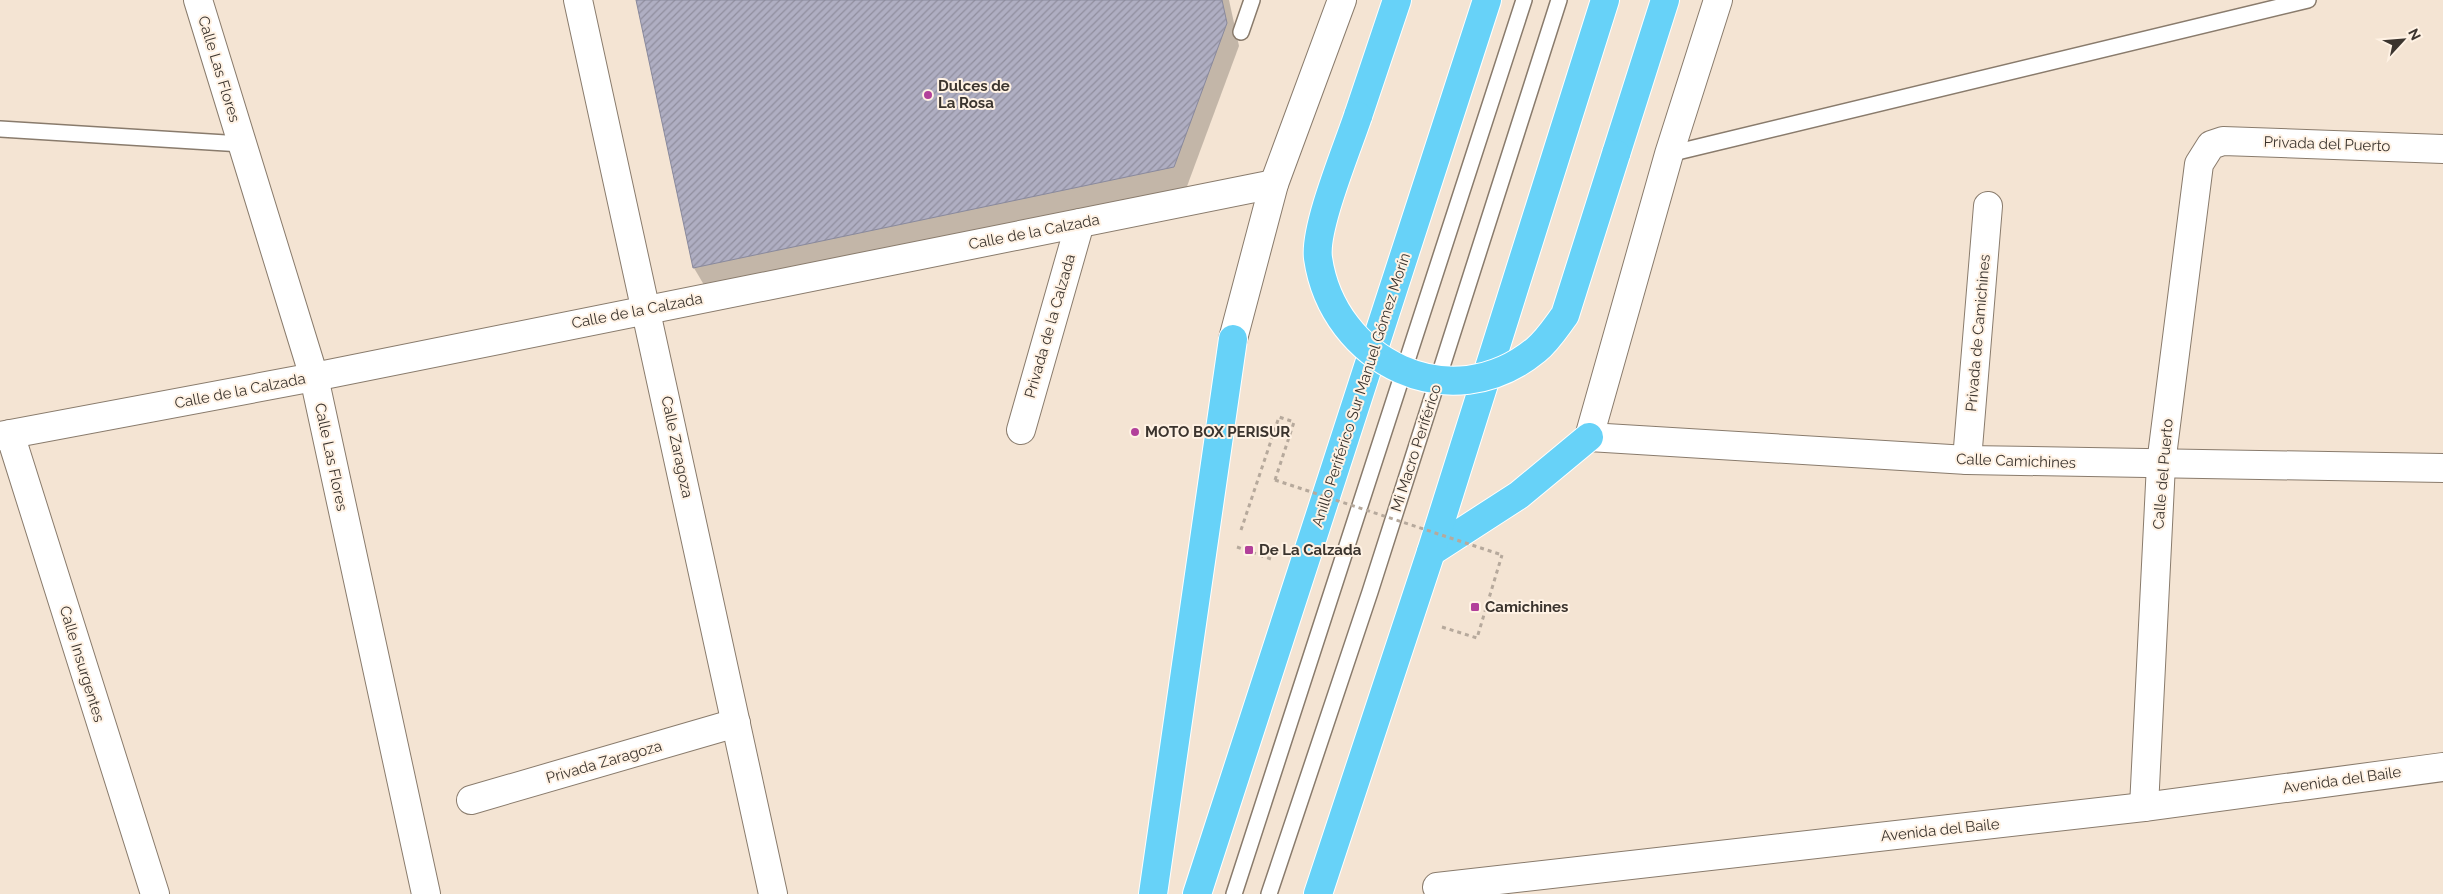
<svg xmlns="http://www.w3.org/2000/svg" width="2443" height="894" font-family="Raleway,sans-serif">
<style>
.shadow{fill:#0003}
.building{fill:url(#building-hatch);stroke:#89899c}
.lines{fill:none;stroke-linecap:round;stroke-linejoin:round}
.lane-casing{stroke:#897b6c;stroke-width:18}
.street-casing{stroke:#897b6c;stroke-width:30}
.secondary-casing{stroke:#897b6c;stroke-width:30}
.highway-casing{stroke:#fff;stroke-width:30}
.path{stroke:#b6a99c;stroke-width:3;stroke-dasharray:4 4;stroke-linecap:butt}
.lane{stroke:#fff;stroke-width:15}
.street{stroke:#fff;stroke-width:28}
.secondary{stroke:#fff;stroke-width:28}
.highway{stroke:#67d2f8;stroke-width:28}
.highway-bridge-casing{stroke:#fff;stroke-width:30;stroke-linecap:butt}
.path-bridge{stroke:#b6a99c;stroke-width:3;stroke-dasharray:4 4;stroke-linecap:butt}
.highway-bridge{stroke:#67d2f8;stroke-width:28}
.poi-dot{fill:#b2409a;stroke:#fff2e4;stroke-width:2}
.labels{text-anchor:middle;stroke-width:4;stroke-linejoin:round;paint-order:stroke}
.street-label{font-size:15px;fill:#3b342e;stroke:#fff2e4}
.poi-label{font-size:15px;font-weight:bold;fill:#3b342e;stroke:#fff2e4;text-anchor:start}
</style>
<defs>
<pattern id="building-hatch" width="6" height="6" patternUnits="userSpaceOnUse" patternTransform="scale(1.25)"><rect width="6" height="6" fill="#afaec2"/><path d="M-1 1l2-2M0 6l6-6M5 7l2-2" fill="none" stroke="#908e9e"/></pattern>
</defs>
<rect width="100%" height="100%" fill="#f4e4d3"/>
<path class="shadow" d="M637,0H1229L1239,46L1186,189L707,290L694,268Z"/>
<path class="building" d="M636,0H1222L1227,23L1174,167L693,268Z"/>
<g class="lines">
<defs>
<g id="lane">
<path d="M1241,32L1252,0"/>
<path d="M0,129L242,144"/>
<path d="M1669,154L2308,0"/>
<path d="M1234,894L1524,0"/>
<path d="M1269,894L1370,592L1559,0"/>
</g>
<g id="street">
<path d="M198,0L314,377L426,894"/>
<path d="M578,0L773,894"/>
<path d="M1021,430L1080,223"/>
<path d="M10,434L155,894"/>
<path d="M0,436L314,377L1274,184"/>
<path d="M1589,437L1967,460L2443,468"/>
<path d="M1967,460L1988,206"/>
<path d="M471,800L736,723"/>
<path d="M2144,807L2161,464L2199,164L2211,145L2223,141L2443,149"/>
<path d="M1437,887L2144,807L2443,767"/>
</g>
<g id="secondary">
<path d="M1233,339L1274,184L1342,0"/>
<path d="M1589,437L1669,154L1718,0"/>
</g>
<g id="highway">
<path d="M1358,116L1397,0"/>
<path d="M1616,154L1665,0"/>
<path d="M1431,552L1519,495L1589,437"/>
<path d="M1153,894L1233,339"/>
<path d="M1197,894L1487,0"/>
<path d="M1318,894L1431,552L1605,0"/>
</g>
</defs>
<use href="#lane" class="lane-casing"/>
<use href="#street" class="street-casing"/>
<use href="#secondary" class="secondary-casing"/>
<use href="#highway" class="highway-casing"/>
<g class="path">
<path d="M1241,530L1279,417L1294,422L1275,480"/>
<path d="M1237,547L1271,559"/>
<path d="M1442,627L1477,638L1502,555"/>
</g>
<use href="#lane" class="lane"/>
<use href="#street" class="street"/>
<use href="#secondary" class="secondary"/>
<use href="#highway" class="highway"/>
<defs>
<path id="highway-bridge" d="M1358,116C1347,149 1314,228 1318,258C1333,362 1451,420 1536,350C1548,340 1556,327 1565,315L1616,154"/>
</defs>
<use href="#highway-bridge" class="highway-bridge-casing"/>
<path class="path-bridge" d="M1275,480L1502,555"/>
<use href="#highway-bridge" class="highway-bridge"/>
</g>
<g class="poi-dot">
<circle cx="928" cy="95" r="5"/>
<circle cx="1135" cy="432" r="5"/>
<rect x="1244" y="545" width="10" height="10" rx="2.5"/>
<rect x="1470" y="602" width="10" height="10" rx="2.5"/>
</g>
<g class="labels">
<g class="street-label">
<text transform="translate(219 69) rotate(73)" y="5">Calle Las Flores</text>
<text transform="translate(2327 144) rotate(2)" y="5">Privada del Puerto</text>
<text transform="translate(1034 232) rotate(-11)" y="5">Calle de la Calzada</text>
<text transform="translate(637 311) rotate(-11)" y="5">Calle de la Calzada</text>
<text transform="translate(1050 326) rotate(-74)" y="5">Privada de la Calzada</text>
<text transform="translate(1978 333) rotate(-85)" y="5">Privada de Camichines</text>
<text transform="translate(1361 390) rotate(-72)" y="5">Anillo Periférico Sur Manuel Gómez Morín</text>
<text transform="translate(240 391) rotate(-11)" y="5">Calle de la Calzada</text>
<text transform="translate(677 447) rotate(78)" y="5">Calle Zaragoza</text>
<text transform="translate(1416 448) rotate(-72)" y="5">Mi Macro Periférico</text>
<text transform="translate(331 457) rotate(78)" y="5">Calle Las Flores</text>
<text transform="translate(2016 461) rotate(2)" y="5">Calle Camichines</text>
<text transform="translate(2163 474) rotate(-85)" y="5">Calle del Puerto</text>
<text transform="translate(82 664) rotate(73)" y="5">Calle Insurgentes</text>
<text transform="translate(604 762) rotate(-16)" y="5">Privada Zaragoza</text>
<text transform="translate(2342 780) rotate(-8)" y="5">Avenida del Baile</text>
<text transform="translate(1940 830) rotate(-6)" y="5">Avenida del Baile</text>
</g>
<g class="poi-label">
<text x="938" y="91">Dulces de<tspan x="938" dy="17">La Rosa</tspan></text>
<text x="1145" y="437">MOTO BOX PERISUR</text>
<text x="1259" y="555">De La Calzada</text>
<text x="1485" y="612">Camichines</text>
</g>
</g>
<g transform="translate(2403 40) rotate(64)" stroke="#fff2e4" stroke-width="4" paint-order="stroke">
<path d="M0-4L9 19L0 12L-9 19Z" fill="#3b342e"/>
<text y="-8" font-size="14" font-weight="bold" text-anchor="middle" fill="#3b342e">N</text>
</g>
</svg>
